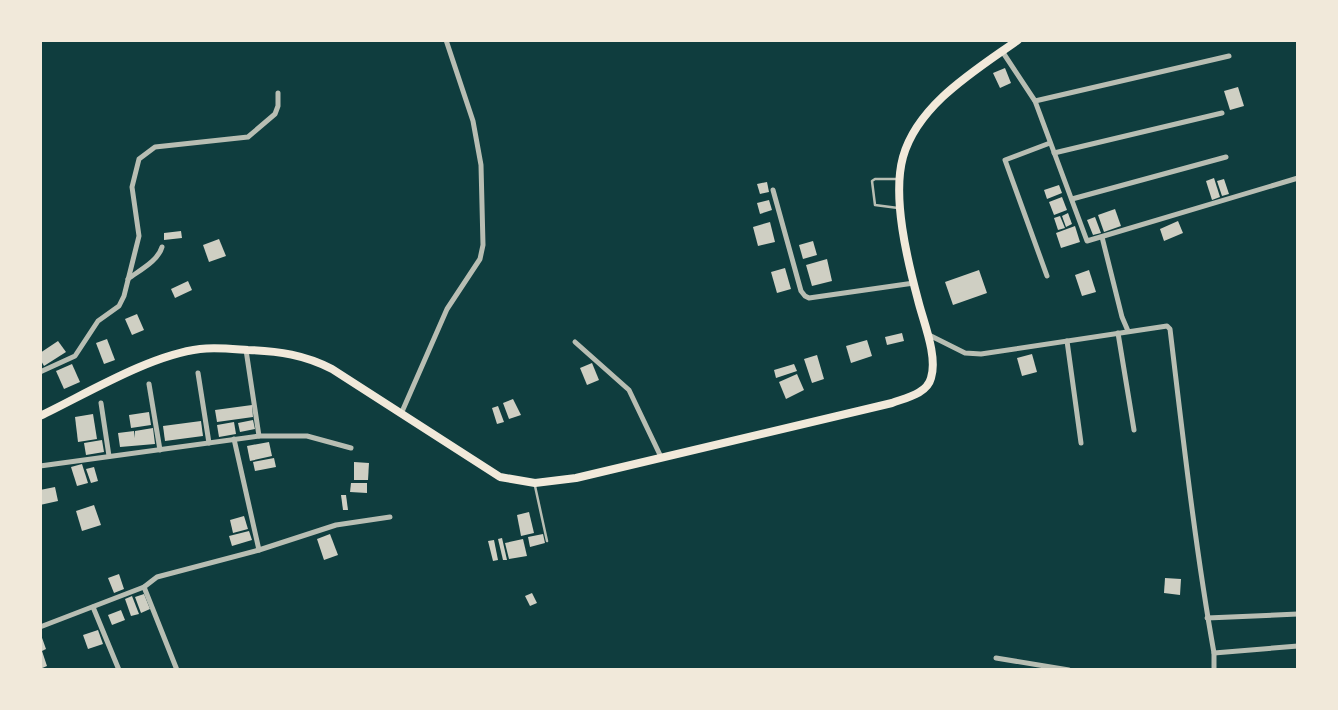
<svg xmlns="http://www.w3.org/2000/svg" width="1338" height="710" font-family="Manrope,sans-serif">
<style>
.building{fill:#cfcfc3}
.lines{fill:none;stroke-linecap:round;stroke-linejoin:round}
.service{stroke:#b8beb3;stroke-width:2.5}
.minor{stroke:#b8beb3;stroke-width:5}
.primary{stroke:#f1e9da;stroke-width:8}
</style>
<rect width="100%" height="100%" fill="#0f3d3e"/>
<g class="building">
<path d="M1005,68L1011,83L1000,88L993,73Z"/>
<path d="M1238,87L1244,106L1230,110L1224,91Z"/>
<path d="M1214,178L1220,197L1212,200L1206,181Z"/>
<path d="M1224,179L1229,194L1222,196L1217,181Z"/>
<path d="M767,182L769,192L760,194L757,184Z"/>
<path d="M1059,185L1062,193L1047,199L1044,190Z"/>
<path d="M1062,197L1067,210L1054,215L1049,202Z"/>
<path d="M769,200L772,210L760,214L757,203Z"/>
<path d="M1115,209L1121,226L1104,232L1098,215Z"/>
<path d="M1068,213L1072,224L1066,227L1062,216Z"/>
<path d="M1060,216L1065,228L1058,230L1054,218Z"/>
<path d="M1095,217L1101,233L1093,235L1087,220Z"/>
<path d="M1178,221L1183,233L1164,241L1160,229Z"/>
<path d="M770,222L775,242L758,246L753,227Z"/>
<path d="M1075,226L1080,242L1061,248L1056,233Z"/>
<path d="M181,231L182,238L164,240V233Z"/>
<path d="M219,239L226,256L209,262L203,245Z"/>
<path d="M813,241L817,255L803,259L799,245Z"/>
<path d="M827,259L832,281L812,286L806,265Z"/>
<path d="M785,268L791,289L777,293L771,272Z"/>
<path d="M979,270L987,293L953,305L945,282Z"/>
<path d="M1089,270L1096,292L1082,296L1075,275Z"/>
<path d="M188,281L192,290L175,298L171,289Z"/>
<path d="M137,314L144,330L132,335L125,319Z"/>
<path d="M902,333L904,341L887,345L885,337Z"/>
<path d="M107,339L115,360L104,364L96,343Z"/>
<path d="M867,340L872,356L851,363L846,346Z"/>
<path d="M58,341L66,352L44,366L40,359V353Z"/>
<path d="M1032,354L1037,372L1022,376L1017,358Z"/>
<path d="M817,355L824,379L812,383L804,359Z"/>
<path d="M592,363L599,380L587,385L580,368Z"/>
<path d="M72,364L80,382L64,389L56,371Z"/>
<path d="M794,364L797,371L776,378L774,370Z"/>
<path d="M797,374L804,390L786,399L779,382Z"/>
<path d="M513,399L521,415L509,419L503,403Z"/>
<path d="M252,405L253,417L217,422L215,410Z"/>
<path d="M498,406L504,422L497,424L492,408Z"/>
<path d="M149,412L151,425L131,428L129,415Z"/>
<path d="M93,414L97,439L78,442L75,417Z"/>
<path d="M253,420L255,429L240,432L238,423Z"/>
<path d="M201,421L203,436L165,441L163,426Z"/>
<path d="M234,422L236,434L219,437L217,425Z"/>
<path d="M153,428L155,444L120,447L118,433L134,431L135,438V431Z"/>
<path d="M102,440L104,452L86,455L84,443Z"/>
<path d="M269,442L272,456L250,461L247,446Z"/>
<path d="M274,458L276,467L255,471L253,462Z"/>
<path d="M354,462L369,463L368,480H354Z"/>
<path d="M82,464L88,483L77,486L71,467Z"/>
<path d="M94,467L98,481L91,483L86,469Z"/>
<path d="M351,483H367V493L350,492Z"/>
<path d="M55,487L58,501L40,505V490Z"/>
<path d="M341,495H346L348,510H343Z"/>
<path d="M94,505L101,525L82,531L76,511Z"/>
<path d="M529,512L534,533L521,536L517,515Z"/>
<path d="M244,516L248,529L233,533L230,520Z"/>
<path d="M249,531L252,540L232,546L229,536Z"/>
<path d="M330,534L338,555L324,560L317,539Z"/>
<path d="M543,534L545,543L530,547L528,537Z"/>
<path d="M502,538L507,560H503L498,539Z"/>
<path d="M523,539L527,556L509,559L505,543Z"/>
<path d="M494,540L498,560L493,561L488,541Z"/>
<path d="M119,574L124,589L114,593L108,578Z"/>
<path d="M1165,578L1181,579L1180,595L1164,593Z"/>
<path d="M532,593L537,603L530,606L525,596Z"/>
<path d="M144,594L150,609L141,613L135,597Z"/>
<path d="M132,596L139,614L131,616L125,599Z"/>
<path d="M121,610L125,620L112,625L108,615Z"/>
<path d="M98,630L103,644L88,649L83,635Z"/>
<path d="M41,635L46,649L42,651L47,666L40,669Z"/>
</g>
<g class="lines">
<g class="service">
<path d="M897,179H875L872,181L875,205L898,208"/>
<path d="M535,486L547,541"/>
</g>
<g class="minor">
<path d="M1002,51L1035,101L1087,241L1298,178"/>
<path d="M1035,101L1229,56"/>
<path d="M1054,153L1222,113"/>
<path d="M773,190L801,291L805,296L809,298L914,283"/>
<path d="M1072,199L1226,157"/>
<path d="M1102,237L1122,317L1128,331"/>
<path d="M1047,276L1005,160L1050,143"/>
<path d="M128,279C140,270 158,261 162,247"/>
<path d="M1118,333L1134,430"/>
<path d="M927,334L965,353L981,354L1167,326L1170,329C1183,437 1195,546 1214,653V670"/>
<path d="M1067,341L1081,443"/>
<path d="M575,342L629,390L661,457"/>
<path d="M40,372L75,356L98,321L119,306L124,296L139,236L132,187L139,159L155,147L248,137L275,114L278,106V93"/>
<path d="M198,373L209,443"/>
<path d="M149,384L160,450"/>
<path d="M101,403L109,456"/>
<path d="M401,414L447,309L480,259L483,245L481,165L473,121L446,40"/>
<path d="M259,436H307L351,448"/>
<path d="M234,439L259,550"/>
<path d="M40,466L259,436L246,350"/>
<path d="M144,587L177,670"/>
<path d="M93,607L119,670"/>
<path d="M1207,618L1298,614"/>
<path d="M40,627L144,587L157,577L259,550L336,525L390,517"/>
<path d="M1214,653L1298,646"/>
<path d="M996,658L1069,670"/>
</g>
<path class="primary" d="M40,416C86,394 150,355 200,349C215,347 233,349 248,350C279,351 305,355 332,369L500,477L535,483L576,478L892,403C905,398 927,394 931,378C938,356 923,321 918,300C907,259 892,197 903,157C918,104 976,70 1018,40"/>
</g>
<rect width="1338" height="710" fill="none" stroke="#f1e9da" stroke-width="84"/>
</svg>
